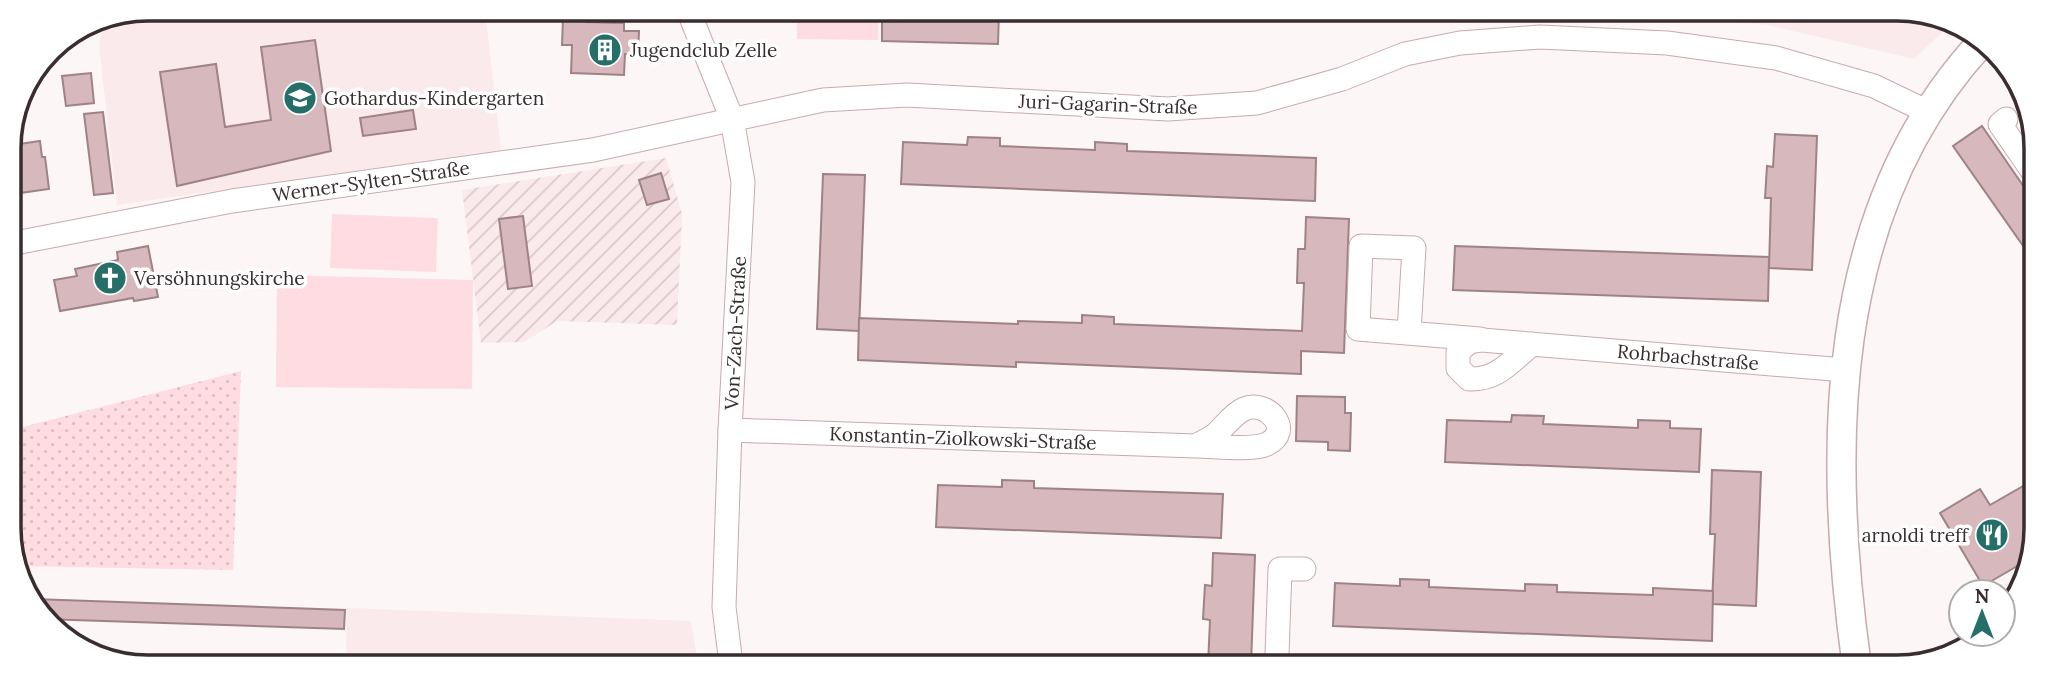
<svg xmlns="http://www.w3.org/2000/svg" width="2045" height="676" font-family="Lora,serif">
<style>
.built{fill:#fbeaec}
.industrial{fill:url(#industrial-furrows)}
.grass{fill:url(#grass-dots)}
.garden{fill:#ffdce2}
.lines{fill:none;stroke-linecap:round;stroke-linejoin:round}
.stream{stroke:#de919f;stroke-width:6}
.building{fill:#d7b8bd;stroke:#9f8286;stroke-width:2}
.minor-casing{stroke:#c8aaae;stroke-width:25}
.tertiary-casing{stroke:#c8aaae;stroke-width:31}
.minor{stroke:#fff;stroke-width:23}
.tertiary{stroke:#fff;stroke-width:28}
.labels{text-anchor:middle;stroke-width:7;stroke-linejoin:round;paint-order:stroke}
.poi-label{font-size:19px;fill:#392d2f;stroke:#fff;text-anchor:start}
.street-label{font-size:19px;fill:#392d2f;stroke:#fff}
.rim{fill:none;stroke:#392d2f;stroke-width:3.5}
</style>
<defs>
<pattern id="industrial-furrows" width="10" height="10" patternUnits="userSpaceOnUse" patternTransform="scale(1.75)"><rect width="10" height="10" fill="#fbeaec"/><path d="M-1 1l2-2M0 10L10 0M9 11l2-2" fill="none" stroke="#d8c9cb"/></pattern>
<pattern id="grass-dots" width="8" height="8" patternUnits="userSpaceOnUse" patternTransform="scale(1.75)"><rect width="8" height="8" fill="#ffdce2"/><path d="M2 2h.1M6 6h.1" fill="none" stroke="#dbbdc2" stroke-width="1.8" stroke-linecap="round"/></pattern>
</defs>
<rect width="100%" height="100%" fill="#fcf6f6"/>
<g class="built">
<path d="M148,9L485,10L501,150L117,205L99,45L105,17Z"/>
<path d="M1580,13L1934,14L1951,24L1914,59L1767,25L1674,16Z"/>
<path d="M347,608L691,621L698,664L346,663Z"/>
</g>
<path class="industrial" d="M666,158L682,214L677,325L557,321L524,342L481,343L462,190Z"/>
<path class="grass" d="M241,371L233,570L17,566L11,555V430Z"/>
<g class="garden">
<path d="M797,11H879L878,40L797,39Z"/>
<path d="M332,214L438,218L436,272L330,268Z"/>
<path d="M277,275L473,280L472,389L276,387Z"/>
</g>
<g class="lines">
<path class="stream" d="M84,26L100,23"/>
</g>
<g class="building">
<path d="M882,11H999L998,44L882,41Z"/>
<path d="M563,17L586,18V22L624,23V31H639L638,55L625,54L624,75L571,73L572,45H562Z"/>
<path d="M315,40L331,151L177,186L160,72L216,64L225,127L271,120L261,47Z"/>
<path d="M91,73L94,103L66,106L62,76Z"/>
<path d="M413,110L416,129L363,136L360,118Z"/>
<path d="M103,112L113,193L94,195L84,114Z"/>
<path d="M1982,126L2033,200V260L1953,146Z"/>
<path d="M1775,134L1817,136L1812,270L1769,268L1771,198H1765L1767,166L1773,167Z"/>
<path d="M968,137L1000,138V146L1095,150V142L1127,144V151L1316,158L1315,201L901,184L903,142L967,145Z"/>
<path d="M40,141L42,157H45L49,189L20,193L17,161L21,160L19,144Z"/>
<path d="M661,173L669,199L647,205L639,180Z"/>
<path d="M823,174L865,175L859,331L817,329Z"/>
<path d="M523,216L532,286L508,289L499,219Z"/>
<path d="M1306,217L1349,219L1344,353L1301,351V374L1016,362V367L858,360L859,318L1018,324V321L1082,323V315L1114,317V324L1302,331L1304,283H1297L1298,249H1305Z"/>
<path d="M148,246L158,297L134,301L133,298L60,311L54,280L77,276L75,269L118,260L117,252Z"/>
<path d="M1455,246L1769,257L1768,301L1453,290Z"/>
<path d="M1297,396L1345,397V413H1351L1350,451L1328,450V442L1296,441Z"/>
<path d="M1512,415L1544,416L1543,424L1638,428V420L1670,421V428L1701,429L1699,472L1445,462L1447,420L1511,422Z"/>
<path d="M1712,470L1761,472L1756,606L1712,604L1715,534H1710Z"/>
<path d="M1002,480L1034,481V488L1223,494L1221,538L936,527L938,485L1002,487Z"/>
<path d="M2032,481L2031,558L1983,586L1940,513L1980,489L1990,505Z"/>
<path d="M1213,553L1255,555L1251,665H1208L1210,620L1203,619L1205,585L1212,586Z"/>
<path d="M1400,579L1429,580V587L1525,591V584L1557,585V592L1653,595V588L1713,591L1712,641L1333,626L1335,583L1400,586Z"/>
<path d="M33,599L345,610L344,629L43,619Z"/>
</g>
<g class="lines">
<defs>
<g id="minor">
<path d="M688,10L732,119L743,182L730,430L724,607L731,664"/>
<path d="M2006,119L2000,124L2033,172"/>
<path d="M10,244L232,201L593,150L823,100L907,95L1168,109L1257,103L1342,79L1405,54L1460,43L1540,37L1667,43L1776,58L1874,86L1928,112"/>
<path d="M1409,332L1414,248L1361,246L1358,329L1480,339"/>
<path d="M1532,344C1510,362 1498,380 1469,379L1458,368V352L1469,342L1482,340L1845,370"/>
<path d="M730,430L1196,446C1214,446 1252,451 1267,444C1294,431 1268,399 1244,409C1233,414 1224,427 1215,435C1210,439 1202,442 1196,446"/>
<path d="M1280,665L1277,654L1280,569H1304"/>
</g>
<path id="tertiary" d="M1857,667C1827,454 1826,211 1981,43"/>
</defs>
<use href="#minor" class="minor-casing"/>
<use href="#tertiary" class="tertiary-casing"/>
<use href="#minor" class="minor"/>
<use href="#tertiary" class="tertiary"/>
</g>
<defs>
<symbol id="building-disc" viewBox="-11 -11 22 22"><circle r="9.5" fill="#266f69" stroke="#fff"/><path d="M-4-6H4V6H1V3H-1V6H-4ZM-2.5-4.3h1.7v1.8h-1.7ZM.8-4.3h1.7v1.8H.8ZM-2.5-1h1.7V.8h-1.7ZM.8-1h1.7V.8H.8Z" fill="#fff"/></symbol>
<symbol id="school-disc" viewBox="-11 -11 22 22"><circle r="9.5" fill="#266f69" stroke="#fff"/><path d="M0-5L7-2L0 1L-7-2ZM-4 1L0 2.5L4 1V4Q0 6-4 4Z" fill="#fff"/></symbol>
<symbol id="church-disc" viewBox="-11 -11 22 22"><circle r="9.5" fill="#266f69" stroke="#fff"/><path d="M-1.2-6h2.4v3.5h3.3v2.4h-3.3V6h-2.4V-.1h-3.3v-2.4h3.3Z" fill="#fff"/></symbol>
<symbol id="restaurant-disc" viewBox="-11 -11 22 22"><circle r="9.5" fill="#266f69" stroke="#fff"/><path d="M-5-6h1v4h1v-4h1v4h1v-4h1v5L-1.5 .5V6h-2V.5L-5-1ZM5-6V6H3V1.5H1.5Q1.5-4 5-6Z" fill="#fff"/></symbol>
</defs>
<g fill-rule="evenodd">
<use href="#building-disc" x="586" y="31" width="38" height="38"/>
<use href="#school-disc" x="281" y="79" width="38" height="38"/>
<use href="#church-disc" x="91" y="259" width="38" height="38"/>
<use href="#restaurant-disc" x="1973" y="516" width="38" height="38"/>
</g>
<g class="labels">
<g class="poi-label">
<text x="630" y="57">Jugendclub Zelle</text>
<text x="324" y="105">Gothardus-Kindergarten</text>
<text x="134" y="285">Versöhnungskirche</text>
<text x="1968" y="542" text-anchor="end">arnoldi treff</text>
</g>
<g class="street-label">
<text transform="translate(1108 104) rotate(2)" y="7">Juri-Gagarin-Straße</text>
<text transform="translate(371 181) rotate(-8)" y="7">Werner-Sylten-Straße</text>
<text transform="translate(735 333) rotate(-87)" y="7">Von-Zach-Straße</text>
<text transform="translate(1688 357) rotate(5)" y="7">Rohrbachstraße</text>
<text transform="translate(963 438) rotate(2)" y="7">Konstantin-Ziolkowski-Straße</text>
</g>
</g>
<path d="M0 0H2045V676H0ZM148 21H1897A127 127 0 0 1 2024 148V528A127 127 0 0 1 1897 655H148A127 127 0 0 1 21 528V148A127 127 0 0 1 148 21Z" fill="#fff" fill-rule="evenodd"/>
<path class="rim" d="M148 21H1897A127 127 0 0 1 2024 148V528A127 127 0 0 1 1897 655H148A127 127 0 0 1 21 528V148A127 127 0 0 1 148 21Z"/>
<g transform="translate(1982 613)"><circle r="33" fill="#ffffff" stroke="#b0abac" stroke-width="2"/>
<path d="M0-5L12 26L0 18L-12 26Z" fill="#266f69"/>
<text y="-10" font-size="19" font-weight="bold" text-anchor="middle" fill="#392d2f">N</text>
</g>
</svg>
